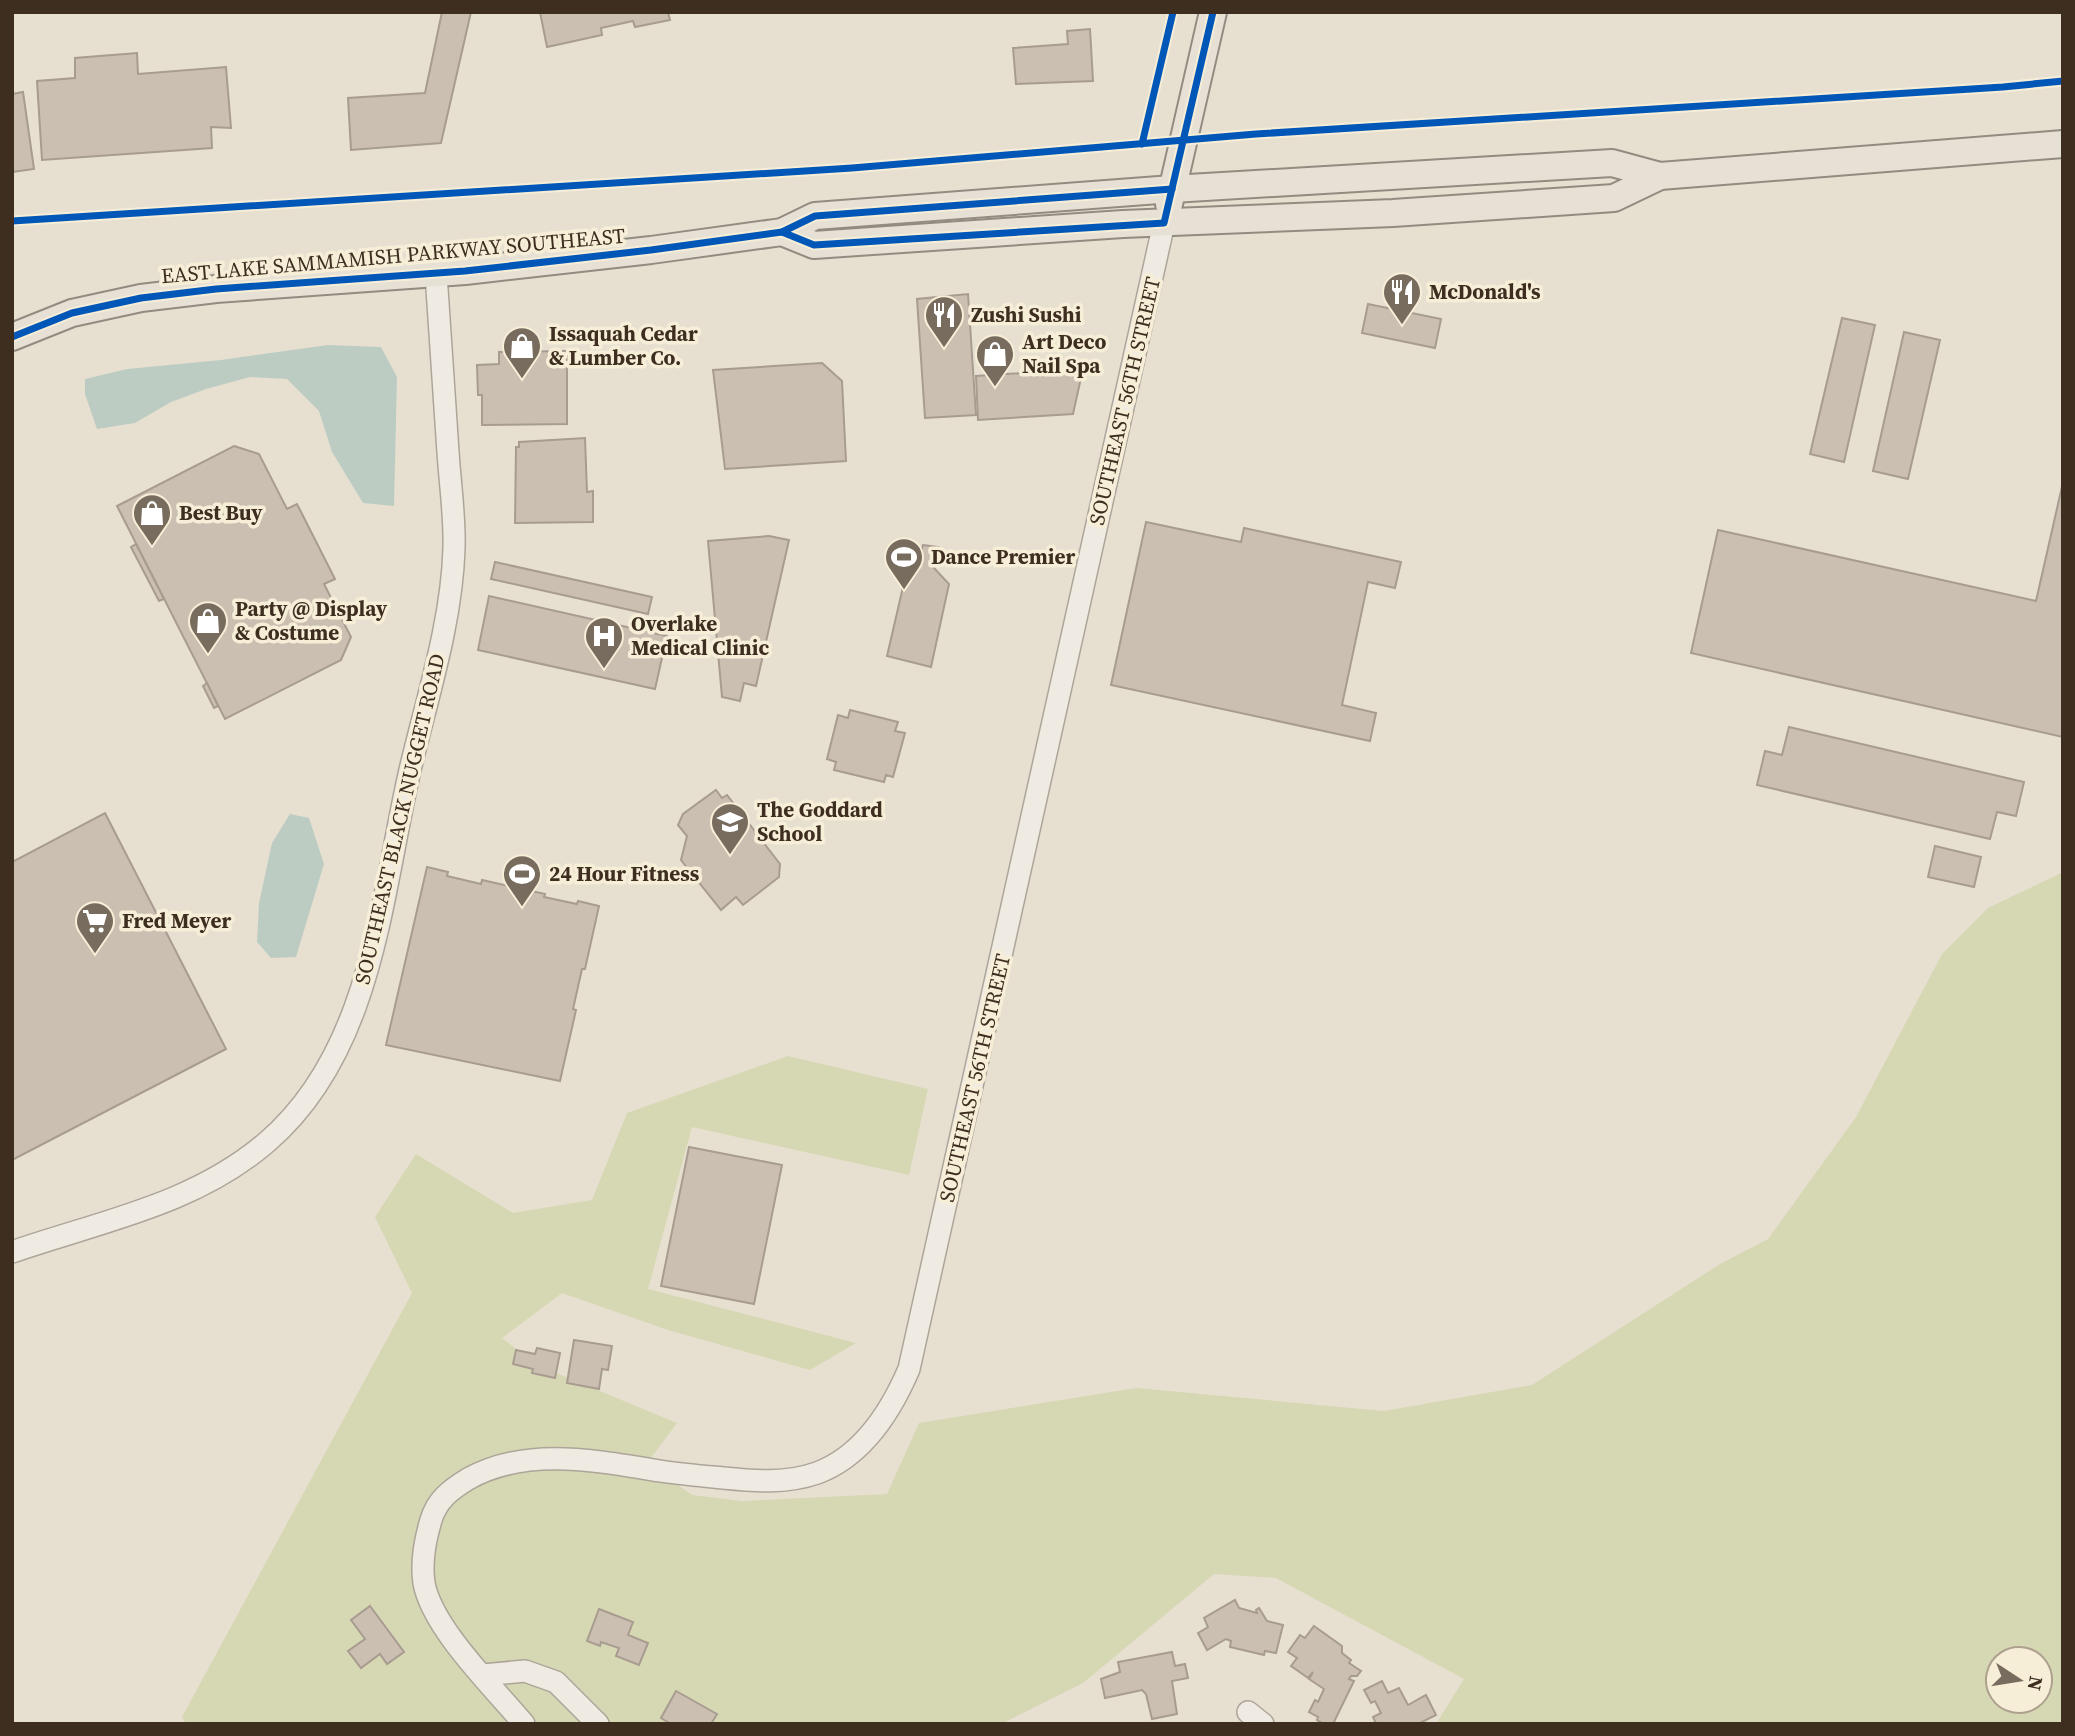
<svg xmlns="http://www.w3.org/2000/svg" width="2075" height="1736" font-family="'Source Serif 4',serif">
<style>
.green{fill:#d6d7b3;fill-rule:evenodd}
.water{fill:#bcccc2}
.building{fill:#cbbfb2;stroke:#a89c90;stroke-width:2}
.lines{fill:none;stroke-linecap:round;stroke-linejoin:round}
.minor-casing{stroke:#ada599;stroke-width:24}
.major-casing{stroke:#928b80;stroke-width:30}
.minor{stroke:#efebe3;stroke-width:21}
.major{stroke:#e6e1d4;stroke-width:26}
.cycleway-casing{stroke:#f7eed8;stroke-width:11}
.cycleway{stroke:#0057b8;stroke-width:7}
.labels{text-anchor:middle;stroke-width:7;stroke-linejoin:round;paint-order:stroke}
.street-label{font-size:21px;fill:#3d2e20;stroke:#f7eed8}
.poi-label{font-size:21px;font-weight:bold;fill:#3d2e20;stroke:#f7eed8;text-anchor:start}
</style>
<rect width="100%" height="100%" fill="#e7e0d1"/>
<path class="green" d="M2063,872V1724H1436L1464,1679L1276,1578L1214,1574L1083,1683L1001,1724H186L182,1717L412,1293L375,1217L416,1154L513,1213L592,1200L627,1113L788,1056L928,1089L909,1175L692,1127L648,1289L856,1343L810,1370L668,1330L562,1293L502,1338L537,1365L677,1423L647,1463L692,1495L742,1501L887,1494L919,1423L1136,1388L1384,1411L1532,1385L1720,1264L1768,1239L1856,1117L1942,954L1988,908ZM1998,1659H2040V1701H1998Z"/>
<g class="water">
<path d="M328,345L381,347L397,377L394,506L363,503L332,452L319,411L287,379L250,377L206,389L171,402L135,423L97,429L85,394V379L127,369L221,360Z"/>
<path d="M290,814L309,818L324,864L296,957L271,958L257,942L259,903L272,843Z"/>
</g>
<g class="building">
<path d="M442,12H471L441,143L351,150L348,98L425,93Z"/>
<path d="M540,12H668L670,20L635,27L633,21L601,28L602,35L547,47Z"/>
<path d="M1090,29L1093,81L1016,84L1013,48L1068,44L1067,31Z"/>
<path d="M137,53L138,74L226,67L231,128L211,127L212,148L42,160L37,81L75,78V58Z"/>
<path d="M23,92L34,169L12,172V94Z"/>
<path d="M968,294L976,415L925,418L917,299Z"/>
<path d="M1368,304L1441,319L1435,348L1362,333Z"/>
<path d="M1842,318L1875,325L1844,462L1810,454Z"/>
<path d="M1904,332L1940,340L1908,479L1873,471Z"/>
<path d="M567,351V424L482,425V395H478L477,365L499,364V352Z"/>
<path d="M822,363L842,381L846,461L725,469L713,370Z"/>
<path d="M1083,369L1073,414L978,420L976,376Z"/>
<path d="M585,438L587,492L593,491V522L515,523L516,447H519V442Z"/>
<path d="M234,446L259,454L287,509L297,504L335,579L324,584L351,637L341,660L225,719L117,506Z"/>
<path d="M2063,482V737L1691,653L1718,530L2036,601Z"/>
<path d="M1146,522L1241,542L1244,528L1401,562L1395,588L1368,582L1342,705L1376,713L1370,741L1111,685Z"/>
<path d="M769,536L789,540L756,686L744,683L740,701L722,697L708,541Z"/>
<path d="M136,544L164,599L159,601L131,547Z"/>
<path d="M923,545L939,547L934,568L949,584L931,667L887,656L909,561L918,562Z"/>
<path d="M495,562L652,597L648,614L491,579Z"/>
<path d="M489,596L667,636L655,689L478,650Z"/>
<path d="M207,683L218,706L214,708L203,686Z"/>
<path d="M850,710L898,722L895,731L905,733L893,777L886,775L884,782L834,770L836,762L827,759L838,715L848,718Z"/>
<path d="M1789,727L2024,782L2016,816L1997,812L1990,839L1757,785L1765,751L1782,755Z"/>
<path d="M716,790L722,798L727,795L780,864L779,877L743,905L736,897L721,910L681,860L687,836L678,825L683,814Z"/>
<path d="M105,813L226,1049L12,1160V862Z"/>
<path d="M1935,846L1981,857L1974,887L1928,877Z"/>
<path d="M427,867L448,872L447,876L481,884L482,880L545,894L544,897L577,904L578,901L599,906L585,969H582L573,1009L576,1010L560,1081L386,1045Z"/>
<path d="M689,1147L782,1165L754,1304L661,1286Z"/>
<path d="M574,1340L612,1346L608,1370L602,1369L599,1389L567,1383Z"/>
<path d="M537,1348L560,1353L555,1378L532,1373L533,1369L513,1364L516,1350L535,1354Z"/>
<path d="M1235,1600L1239,1608L1257,1613L1256,1610L1259,1608L1267,1621L1283,1625L1276,1653L1265,1651L1264,1655L1230,1647L1231,1641L1226,1639L1207,1650L1198,1633L1208,1627L1204,1618Z"/>
<path d="M370,1606L404,1652L387,1664L380,1654L361,1668L348,1651L365,1639L351,1620Z"/>
<path d="M599,1609L633,1622L628,1635L648,1643L639,1665L616,1656L619,1648L601,1642L600,1646L587,1641Z"/>
<path d="M1314,1626L1342,1646V1653L1351,1660L1349,1663L1361,1671L1357,1676H1351L1349,1679L1354,1681L1333,1724H1324L1317,1720L1318,1717L1309,1712L1315,1700L1318,1702L1324,1689L1309,1679L1313,1672L1308,1678L1291,1666L1297,1658L1288,1652L1300,1635L1305,1638Z"/>
<path d="M1172,1652L1175,1666L1185,1664L1188,1678L1172,1681L1177,1714L1152,1719L1146,1694L1142,1690L1105,1698L1101,1679L1120,1672L1118,1662Z"/>
<path d="M1382,1681L1388,1693L1399,1688L1408,1705L1426,1695L1436,1715L1418,1724H1376L1373,1717L1381,1713L1375,1701L1371,1703L1364,1690Z"/>
<path d="M676,1691L717,1714L711,1724H671L661,1718Z"/>
</g>
<g class="lines">
<defs>
<g id="minor">
<path d="M12,1252C101,1221 194,1205 267,1142C373,1051 381,896 410,770C427,698 452,622 454,548C455,516 450,484 448,452C444,393 440,333 436,274"/>
<path d="M483,1675L525,1671L556,1682L598,1724"/>
<path d="M1248,1712L1263,1724"/>
<path d="M524,1724C494,1688 432,1628 424,1583C421,1563 425,1540 431,1520C437,1500 450,1490 468,1479C527,1446 597,1461 660,1471C680,1474 702,1476 723,1478C754,1481 786,1484 817,1473C863,1456 891,1411 909,1369L1164,223"/>
</g>
<g id="major">
<path d="M1169,204L1213,12"/>
<path d="M782,232L814,245L1123,224L1393,213L1614,198L1660,176"/>
<path d="M12,337L72,313L141,298L216,289L465,271L651,250L782,232L815,216L1172,189L1612,163L1660,176L2063,144"/>
</g>
</defs>
<use href="#minor" class="minor-casing"/>
<use href="#major" class="major-casing"/>
<use href="#minor" class="minor"/>
<use href="#major" class="major"/>
<defs>
<g id="cycleway">
<path d="M1142,144L1173,12"/>
<path d="M12,221L852,168L1256,134L2003,87L2063,81"/>
<path d="M782,232L814,245L1164,223L1213,12"/>
<path d="M12,337L72,313L141,298L216,289L465,271L651,250L782,232L815,216L1172,189"/>
</g>
</defs>
<use href="#cycleway" class="cycleway-casing"/>
<use href="#cycleway" class="cycleway"/>
</g>
<defs>
<symbol id="restaurant-pin" viewBox="-11 -11 22 30"><path d="M0 17L-7.5 6A9.5 9.5 0 1 1 7.5 6Z" fill="#786c5e" stroke="#f7eed8"/><path d="M-5-6h1v4h1v-4h1v4h1v-4h1v5L-1.5 .5V6h-2V.5L-5-1ZM5-6V6H3V1.5H1.5Q1.5-4 5-6Z" fill="#fff"/></symbol>
<symbol id="shop-pin" viewBox="-11 -11 22 30"><path d="M0 17L-7.5 6A9.5 9.5 0 1 1 7.5 6Z" fill="#786c5e" stroke="#f7eed8"/><path d="M-5-2.5h2.3a2.7 3.5 0 0 1 5.4 0H5L5.5 6h-11ZM-1.5-2.5h3a1.5 2.3 0 0 0-3 0Z" fill="#fff"/></symbol>
<symbol id="stadium-pin" viewBox="-11 -11 22 30"><path d="M0 17L-7.5 6A9.5 9.5 0 1 1 7.5 6Z" fill="#786c5e" stroke="#f7eed8"/><path d="M0-5a6.5 5 0 1 0 0 10a6.5 5 0 1 0 0-10ZM-3.5-1.8h7v3.6h-7Z" fill="#fff"/></symbol>
<symbol id="hospital-pin" viewBox="-11 -11 22 30"><path d="M0 17L-7.5 6A9.5 9.5 0 1 1 7.5 6Z" fill="#786c5e" stroke="#f7eed8"/><path d="M-5-5h3v3.5h4V-5h3V5h-3V1.5h-4V5h-3Z" fill="#fff"/></symbol>
<symbol id="school-pin" viewBox="-11 -11 22 30"><path d="M0 17L-7.5 6A9.5 9.5 0 1 1 7.5 6Z" fill="#786c5e" stroke="#f7eed8"/><path d="M0-5L7-2L0 1L-7-2ZM-4 1L0 2.5L4 1V4Q0 6-4 4Z" fill="#fff"/></symbol>
<symbol id="supermarket-pin" viewBox="-11 -11 22 30"><path d="M0 17L-7.5 6A9.5 9.5 0 1 1 7.5 6Z" fill="#786c5e" stroke="#f7eed8"/><path d="M-6-5.5h2.5l.6 2H6L4.5 2H-2.5L-4.4-4H-6ZM-1.5 3.2a1.3 1.3 0 1 0 .1 0ZM3 3.2a1.3 1.3 0 1 0 .1 0Z" fill="#fff"/></symbol>
</defs>
<g fill-rule="evenodd">
<use href="#restaurant-pin" x="1380" y="270" width="44" height="60"/>
<use href="#restaurant-pin" x="922" y="293" width="44" height="60"/>
<use href="#shop-pin" x="500" y="324" width="44" height="60"/>
<use href="#shop-pin" x="973" y="332" width="44" height="60"/>
<use href="#shop-pin" x="130" y="491" width="44" height="60"/>
<use href="#stadium-pin" x="882" y="535" width="44" height="60"/>
<use href="#shop-pin" x="186" y="599" width="44" height="60"/>
<use href="#hospital-pin" x="582" y="614" width="44" height="60"/>
<use href="#school-pin" x="708" y="800" width="44" height="60"/>
<use href="#stadium-pin" x="500" y="852" width="44" height="60"/>
<use href="#supermarket-pin" x="73" y="899" width="44" height="60"/>
</g>
<g class="labels">
<g class="street-label">
<text transform="translate(393 256) rotate(-5)" y="7">EAST LAKE SAMMAMISH PARKWAY SOUTHEAST</text>
<text transform="translate(1125 401) rotate(-77)" y="7">SOUTHEAST 56TH STREET</text>
<text transform="translate(400 819) rotate(-77)" y="7">SOUTHEAST BLACK NUGGET ROAD</text>
<text transform="translate(975 1078) rotate(-77)" y="7">SOUTHEAST 56TH STREET</text>
</g>
<g class="poi-label">
<text x="1429" y="299">McDonald's</text>
<text x="971" y="322">Zushi Sushi</text>
<text x="549" y="341">Issaquah Cedar<tspan x="549" dy="24">&amp; Lumber Co.</tspan></text>
<text x="1022" y="349">Art Deco<tspan x="1022" dy="24">Nail Spa</tspan></text>
<text x="179" y="520">Best Buy</text>
<text x="931" y="564">Dance Premier</text>
<text x="235" y="616">Party @ Display<tspan x="235" dy="24">&amp; Costume</tspan></text>
<text x="631" y="631">Overlake<tspan x="631" dy="24">Medical Clinic</tspan></text>
<text x="757" y="817">The Goddard<tspan x="757" dy="24">School</tspan></text>
<text x="549" y="881">24 Hour Fitness</text>
<text x="122" y="928">Fred Meyer</text>
</g>
</g>
<rect width="2075" height="1736" fill="none" stroke="#3d2e20" stroke-width="28"/>
<g transform="translate(2019 1680) rotate(102)"><circle r="33" fill="#f7eed8" stroke="#ada18e" stroke-width="2"/>
<path d="M0-5L12 26L0 18L-12 26Z" fill="#786c5e"/>
<text y="-10" font-size="19" font-weight="bold" text-anchor="middle" fill="#3d2e20">N</text>
</g>
</svg>
